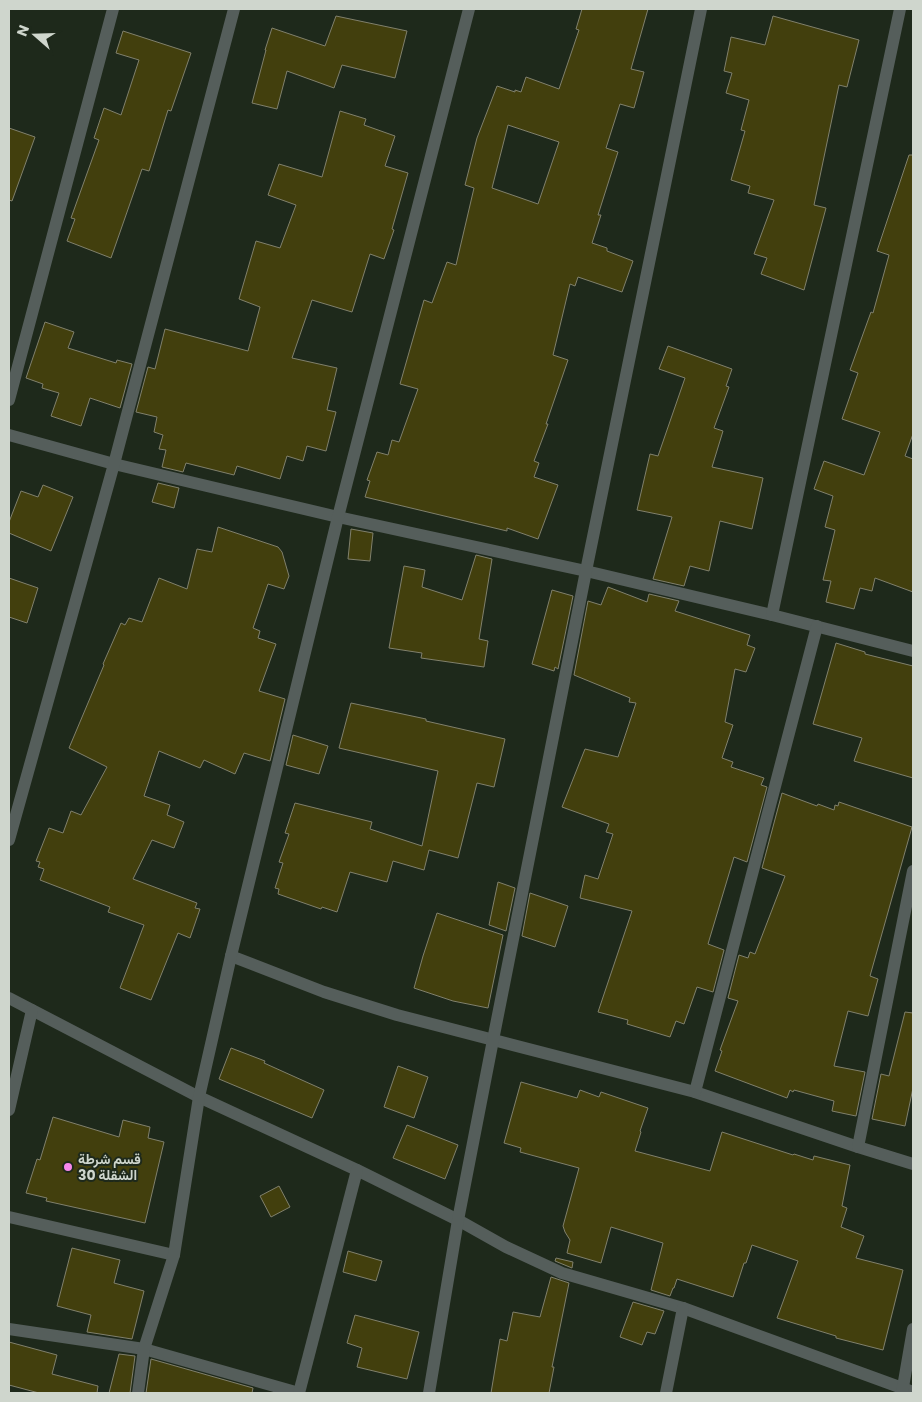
<svg xmlns="http://www.w3.org/2000/svg" width="922" height="1402" font-family="Poppins,Vazirmatn,sans-serif">
<style>
.building{fill:#423f0d;stroke:#80806c;fill-rule:evenodd}
.lines{fill:none;stroke-linecap:round;stroke-linejoin:round}
.street{stroke:#555e5b;stroke-width:12}
.poi-dot{fill:#f888eb;stroke:#1e291b;stroke-width:2}
.labels{text-anchor:middle;stroke-width:4;stroke-linejoin:round;paint-order:stroke}
.poi-label{font-size:14px;font-weight:bold;fill:#cfd6cd;stroke:#1e291b;text-anchor:start}
</style>
<rect width="100%" height="100%" fill="#1e291b"/>
<g class="building">
<path d="M582,9H648L631,69L644,72L634,108L620,104L606,148L618,152L598,215H601L592,243L607,248V251L633,261L622,292L578,277L575,286L570,284L553,355L568,360L546,424H548L534,461L539,463L534,477L558,485L538,539L507,528V531L365,497L370,481L367,480L377,452L388,455L392,440L399,442L418,389L400,384L424,300L432,303L447,262L456,265L474,188L465,185L477,138L497,86L515,92V90L521,92L526,77L559,89L579,30L576,29ZM508,125L559,142L538,204L492,188Z"/>
<path d="M336,16L407,31L395,78L342,65L334,88L287,71L277,109L252,103L266,50H265L272,28L325,46Z"/>
<path d="M773,16L859,40L847,87L839,85L814,205L826,208L804,290L761,274L767,258L754,254L774,200L748,193L750,186L731,180L745,131L741,130L749,100L726,93L732,73L724,71L731,37L765,45Z"/>
<path d="M123,31L191,53L171,111L168,110L149,171L142,169L111,258L67,241L75,219L71,218L99,140L94,138L104,108L121,115L139,60L116,53Z"/>
<path d="M340,111L366,119L364,125L395,136L385,166L408,173L392,229L394,230L384,259L370,254L352,312L312,300L292,358L337,368L327,410L336,412L326,451L307,446L303,461L287,456L280,479L237,466L234,475L186,463L183,472L162,467L166,450L159,449L163,435L154,432L157,417L136,412L148,367L155,369L165,329L248,351L260,307L239,299L256,241L280,248L296,205L268,195L279,164L322,177Z"/>
<path d="M9,128L35,137L12,201L9,200Z"/>
<path d="M909,155H913V434L905,456L913,459V592L875,578L872,591L860,588L854,609L826,602L831,581L823,580L835,530L825,527L833,496L814,489L824,461L864,475L880,432L842,419L858,373L850,370L871,312L873,313L889,255L877,251Z"/>
<path d="M45,322L74,332L68,348L116,363L117,360L132,364L120,408L90,398L81,426L51,416L59,393L42,388L43,384L26,378Z"/>
<path d="M668,346L732,369L726,386L729,387L714,428L723,431L712,467L763,478L752,529L720,521L709,571L690,566L684,586L653,579L672,517L637,510L650,454L658,456L685,378L659,369Z"/>
<path d="M158,483L179,488L174,508L152,502Z"/>
<path d="M43,485L73,497L51,551L9,533V522L21,491L38,497Z"/>
<path d="M218,527L278,547L282,552L289,576L284,589L268,584L253,628L260,631L258,638L276,644L259,691L285,699L270,761L244,753L235,774L204,760L200,768L159,751L144,796L170,805L167,815L184,822L174,848L152,840L133,879L197,903L195,908L200,909L190,938L178,933L151,1000L120,988L144,925L108,912L110,907L40,880L44,869L38,867L40,862L36,861L49,828L63,833L71,811L81,815L107,767L69,748L104,665L103,664L121,623L125,625L129,618L142,622L159,578L187,589L197,549L212,552Z"/>
<path d="M351,529L373,533L370,561L348,559Z"/>
<path d="M476,555L492,559L479,639L488,641L484,667L421,658L422,653L389,648L404,566L425,570L422,587L462,600Z"/>
<path d="M9,578L38,588L27,623L9,617Z"/>
<path d="M608,587L647,602L649,594L679,601L675,611L750,635L747,645L755,648L746,672L735,669L725,722L733,725L722,758L733,762L731,767L764,778L761,785L767,787L747,862L734,857L708,944L724,950L713,992L697,987L684,1024L676,1021L670,1037L627,1024L628,1020L598,1012L632,911L580,898L585,875L598,879L613,834L606,832L609,824L562,807L585,749L618,757L636,703L629,702L630,698L574,675L588,601L601,605Z"/>
<path d="M552,590L573,596L558,669L555,667L554,671L532,664Z"/>
<path d="M836,643L865,652V654L913,666V778L854,761L862,738L813,724Z"/>
<path d="M351,703L426,719V721L505,739L494,787L477,783L458,858L429,850L424,870L393,861L387,882L350,872L337,912L322,907L321,909L278,894L279,889L275,888L283,863L279,862L289,834L285,833L295,803L372,822L370,829L422,846L438,771L339,748Z"/>
<path d="M293,735L328,746L319,774L286,765Z"/>
<path d="M782,793L817,806L818,804L834,810L835,805L838,806L839,802L912,827L870,976L878,979L868,1016L848,1011L834,1066L865,1072L856,1116L832,1111L834,1101L794,1090L793,1092L790,1090L787,1098L715,1071L722,1051L720,1050L738,1001L728,998L739,955L748,958L750,952L755,954L785,876L762,868Z"/>
<path d="M498,882L515,888L506,931L489,925Z"/>
<path d="M530,893L568,906L555,947L522,936Z"/>
<path d="M437,913L503,935L488,1008L453,1001L414,988L423,956Z"/>
<path d="M905,1012L913,1013V1088L905,1126L872,1119L881,1074L889,1076Z"/>
<path d="M231,1048L265,1061L264,1063L324,1090L312,1118L219,1079Z"/>
<path d="M398,1066L428,1077L414,1118L384,1107Z"/>
<path d="M521,1082L577,1098L580,1090L599,1097L601,1092L648,1108L640,1131L641,1132L635,1151L710,1171L722,1132L793,1155L794,1154L813,1160L814,1156L850,1165L842,1206L847,1208L841,1227L864,1236L856,1258L903,1270L883,1350L836,1338V1336L777,1318L798,1261L752,1245L746,1263H744L733,1297L677,1279L674,1288H673L670,1296L651,1290L663,1243L611,1227L601,1263L567,1253L570,1240L565,1232L563,1226L579,1168L520,1152L521,1148L504,1143Z"/>
<path d="M53,1117L119,1137L123,1120L150,1127L148,1138L164,1142L145,1223L46,1201L47,1198L26,1193L37,1159L40,1160Z"/>
<path d="M407,1125L458,1145L445,1179L393,1158Z"/>
<path d="M279,1186L290,1207L271,1217L260,1196Z"/>
<path d="M72,1248L120,1260L114,1283L144,1291L132,1339L87,1332L91,1315L57,1306Z"/>
<path d="M348,1251L382,1261L376,1281L343,1272Z"/>
<path d="M556,1258L573,1262L572,1268L555,1261Z"/>
<path d="M551,1277L569,1283L552,1367H554L549,1393H491L500,1339L507,1341L513,1312L540,1317Z"/>
<path d="M633,1302L664,1311L655,1334L647,1332L642,1345L620,1337Z"/>
<path d="M355,1315L419,1332L407,1379L357,1367L362,1348L347,1343Z"/>
<path d="M9,1342L57,1355L52,1374L98,1386L97,1393H39L9,1385Z"/>
<path d="M119,1354L135,1356L130,1393H109Z"/>
<path d="M151,1359L253,1388L252,1393H146Z"/>
</g>
<g class="lines">
<g class="street">
<path d="M9,400L113,9"/>
<path d="M9,435L114,464L338,517L586,571L772,615L913,651"/>
<path d="M772,615L900,9"/>
<path d="M9,840L114,464L234,9"/>
<path d="M231,956L324,992L397,1015L695,1092L858,1147L913,1164"/>
<path d="M9,998L199,1097L357,1170L458,1220L506,1247L562,1273L683,1308L913,1392"/>
<path d="M695,1092L817,626"/>
<path d="M9,1110L32,1010"/>
<path d="M858,1147L913,871"/>
<path d="M9,1217L174,1255"/>
<path d="M9,1329L144,1349L299,1393"/>
<path d="M138,1393L144,1349L174,1255L199,1097L231,956L338,517L469,9"/>
<path d="M299,1393L357,1170"/>
<path d="M429,1393L458,1220L493,1040L586,571L701,9"/>
<path d="M666,1393L683,1308"/>
<path d="M902,1393L913,1329"/>
</g>
</g>
<circle class="poi-dot" cx="68" cy="1167" r="5"/>
<g class="labels">
<g class="poi-label">
<text x="78" y="1164">قسم شرطة<tspan x="78" dy="16">الشقلة 30</tspan></text>
</g>
</g>
<rect width="922" height="1402" fill="none" stroke="#cfd6cd" stroke-width="20"/>
<g transform="translate(35 35) rotate(290)" stroke="#1e291b" stroke-width="4" paint-order="stroke">
<path d="M0-4L9 19L0 12L-9 19Z" fill="#cfd6cd"/>
<text y="-8" font-size="14" font-weight="bold" text-anchor="middle" fill="#cfd6cd">N</text>
</g>
</svg>
